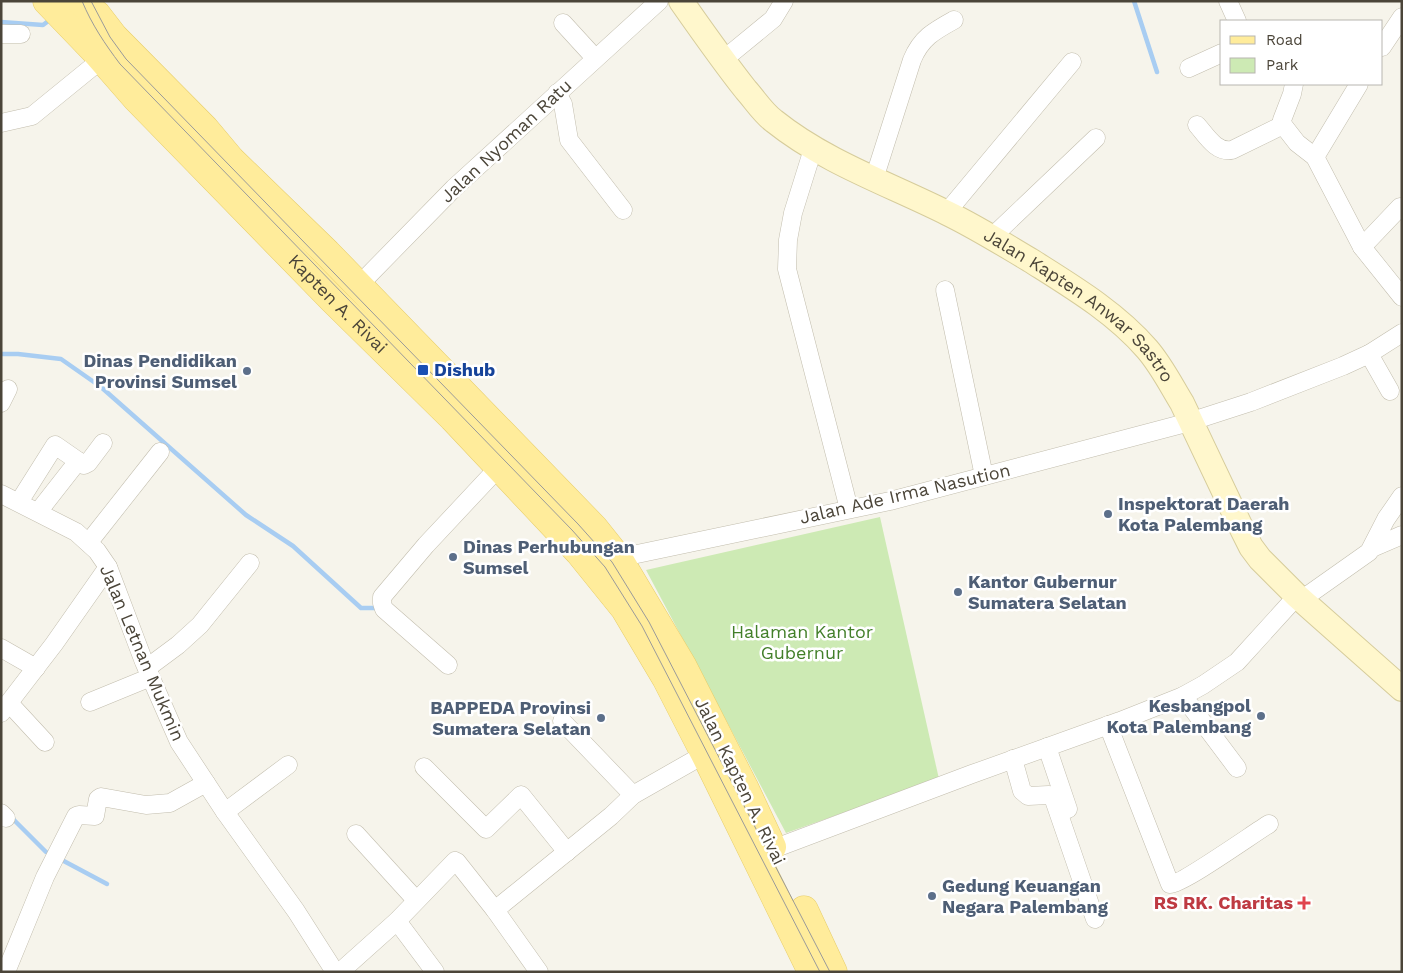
<svg xmlns="http://www.w3.org/2000/svg" width="1403" height="973" font-family="'Work Sans',sans-serif">
<style>
.green{fill:#cdeab4}
.lines{fill:none;stroke-linecap:round;stroke-linejoin:round}
.stream{stroke:#a8cdf2;stroke-width:4.5}
.street-casing{stroke:#c2bdad;stroke-width:19}
.secondary-casing{stroke:#d6cc9b;stroke-width:26}
.primary-casing{stroke:#e7cd69;stroke-width:29}
.street{stroke:#fff;stroke-width:18}
.secondary{stroke:#fff7cc;stroke-width:24}
.primary{stroke:#ffec9b;stroke-width:28}
.tram{stroke:#9a9a9a;stroke-width:1}
.transit-dot{fill:#1a4fb4;stroke:#fff;stroke-width:2}
.service-dot{fill:#5c6f8a;stroke:#fff;stroke-width:2}
.health-dot{fill:#e0444e;stroke:#fff;stroke-width:2}
.labels{text-anchor:middle;stroke-width:5;stroke-linejoin:round;paint-order:stroke}
.street-label{font-size:18px;fill:#4b4539;stroke:#fff}
.service-label{font-size:18px;font-weight:bold;fill:#4e5e75;stroke:#fff;text-anchor:start}
.transit-label{font-size:18px;font-weight:bold;fill:#164399;stroke:#fff;text-anchor:start}
.park-label{font-size:18px;fill:#427f29;stroke:#fff}
.health-label{font-size:18px;font-weight:bold;fill:#be3a42;stroke:#fff;text-anchor:end}
</style>
<rect width="100%" height="100%" fill="#f6f4eb"/>
<path class="green" d="M880,517L939,779L786,833L646,570Z"/>
<g class="lines">
<g class="stream">
<path d="M1134,1L1157,72"/>
<path d="M1,22L43,25L51,19"/>
<path d="M1,354H18L61,359L101,387L246,515L293,546L361,608H378"/>
<path d="M11,817L46,852L53,855"/>
<path d="M60,859L107,884"/>
</g>
<defs>
<g id="street">
<path d="M1228,1L1237,21"/>
<path d="M563,23L595,58"/>
<path d="M1,34H21"/>
<path d="M1382,47L1402,17"/>
<path d="M723,60L773,19L784,1"/>
<path d="M1189,68L1222,53"/>
<path d="M1294,84L1292,94L1282,120L1283,125L1297,143L1315,157L1362,247L1402,297"/>
<path d="M557,93L563,104L569,140L623,210"/>
<path d="M1,123L32,116L102,59"/>
<path d="M1197,125C1206,135 1216,153 1232,150L1283,125"/>
<path d="M813,149L793,213L788,240L787,269L849,509"/>
<path d="M1315,157L1359,84"/>
<path d="M874,179L912,60C921,38 934,31 954,20"/>
<path d="M947,212L1072,62"/>
<path d="M992,237L1096,138"/>
<path d="M1362,247L1400,207"/>
<path d="M359,285L454,188L659,1"/>
<path d="M945,290L984,476"/>
<path d="M1369,354L1390,391"/>
<path d="M1,403L8,389"/>
<path d="M1,494L76,532L97,551L108,567L116,588L144,662L179,742L225,812L296,911L335,972"/>
<path d="M19,502L55,445L78,461"/>
<path d="M38,512L78,461L84,465L88,463L103,443"/>
<path d="M89,542L160,452"/>
<path d="M1372,548L1402,535"/>
<path d="M618,558L890,501L1186,423L1251,402L1343,366L1369,354L1402,333"/>
<path d="M1301,600L1369,552L1386,519L1402,496"/>
<path d="M1,648L36,668"/>
<path d="M448,665L384,609L382,603V597L426,545L499,467"/>
<path d="M147,668L178,645L200,625L250,563"/>
<path d="M1183,696L1237,768"/>
<path d="M90,702L151,677"/>
<path d="M9,703L45,742"/>
<path d="M1,713L54,644L108,567"/>
<path d="M562,721L633,795"/>
<path d="M1108,725L1170,884C1181,885 1254,833 1269,824"/>
<path d="M1047,747L1068,809"/>
<path d="M1013,759L1022,791L1028,796L1049,795L1053,797L1095,919"/>
<path d="M424,767L486,829L521,795L567,852"/>
<path d="M225,812L288,765"/>
<path d="M1,813L6,818"/>
<path d="M356,834L416,900"/>
<path d="M773,849L972,774L1120,721L1183,696L1203,685L1237,662L1297,596"/>
<path d="M495,910L611,816L633,795L705,754"/>
<path d="M397,921L435,972"/>
<path d="M6,972L45,877L76,816L79,815L95,816L98,799L101,797L146,805L170,803L206,783"/>
<path d="M340,972L397,921L455,861L457,862L495,910L539,972"/>
</g>
<g id="secondary">
<path id="s1" d="M681,1C702,31 723,61 746,90C755,100 763,113 774,121C825,162 889,184 947,213C976,227 1003,244 1030,260C1071,286 1115,312 1147,349C1161,365 1171,385 1182,403L1239,523L1251,547L1260,559L1297,596L1402,689"/>
</g>
<g id="primary">
<path id="s2" d="M47,1L96,52L137,99L333,300L453,418L579,552L625,609L666,678L705,754L812,972"/>
<path d="M80,1L97,15L114,37L205,129L231,160L327,253L594,528L618,558L683,667L744,787L772,847"/>
<path d="M804,910L833,972"/>
</g>
</defs>
<use href="#street" class="street-casing"/>
<use href="#secondary" class="secondary-casing"/>
<use href="#primary" class="primary-casing"/>
<use href="#street" class="street"/>
<use href="#secondary" class="secondary"/>
<use href="#primary" class="primary"/>
<g class="tram">
<path d="M82,1C92,25 105,44 120,64L572,530L605,567L642,626L820,972"/>
<path d="M91,1L110,37L126,59L578,524L612,562L649,622L830,972"/>
</g>
</g>
<rect class="transit-dot" x="417" y="364" width="12" height="12" rx="2.5"/>
<g class="service-dot">
<circle cx="247" cy="371" r="5"/>
<circle cx="1108" cy="514" r="5"/>
<circle cx="453" cy="557" r="5"/>
<circle cx="958" cy="592" r="5"/>
<circle cx="1261" cy="716" r="5"/>
<circle cx="601" cy="718" r="5"/>
<circle cx="932" cy="896" r="5"/>
</g>
<path class="health-dot" d="M1301.5 895.5h5v5h5v5h-5v5h-5v-5h-5v-5h5z"/>
<g class="labels">
<g class="street-label">
<text transform="translate(506 141) rotate(-43)" y="6">Jalan Nyoman Ratu</text>
<text dy="6" stroke="none"><textPath href="#s2" startOffset="420">Kapten A. Rivai</textPath></text>
<text dy="6" stroke="none"><textPath href="#s1" startOffset="511">Jalan Kapten Anwar Sastro</textPath></text>
<text transform="translate(905 494) rotate(-13)" y="6">Jalan Ade Irma Nasution</text>
<text transform="translate(142 653) rotate(67)" y="6">Jalan Letnan Mukmin</text>
<text transform="translate(740 781) rotate(64)" y="6">Jalan Kapten A. Rivai</text>
</g>
<g class="service-label">
<text x="237" y="367" text-anchor="end">Dinas Pendidikan<tspan x="237" dy="21">Provinsi Sumsel</tspan></text>
<text x="1118" y="510">Inspektorat Daerah<tspan x="1118" dy="21">Kota Palembang</tspan></text>
<text x="463" y="553">Dinas Perhubungan<tspan x="463" dy="21">Sumsel</tspan></text>
<text x="968" y="588">Kantor Gubernur<tspan x="968" dy="21">Sumatera Selatan</tspan></text>
<text x="1251" y="712" text-anchor="end">Kesbangpol<tspan x="1251" dy="21">Kota Palembang</tspan></text>
<text x="591" y="714" text-anchor="end">BAPPEDA Provinsi<tspan x="591" dy="21">Sumatera Selatan</tspan></text>
<text x="942" y="892">Gedung Keuangan<tspan x="942" dy="21">Negara Palembang</tspan></text>
</g>
<g class="transit-label">
<text x="434" y="376">Dishub</text>
</g>
<g class="park-label">
<text x="802" y="638">Halaman Kantor<tspan x="802" dy="21">Gubernur</tspan></text>
</g>
<g class="health-label">
<text x="1293" y="909">RS RK. Charitas</text>
</g>
</g>
<rect width="1403" height="973" fill="none" stroke="#4b4539" stroke-width="5"/>
<rect x="1220" y="20" width="162" height="65" fill="#ffffff" stroke="#b7b5b0"/>
<rect x="1230" y="36" width="25" height="8" fill="#ffec9b" stroke="#b7b5b0"/>
<text x="1266" y="45" font-size="15" fill="#4b4539">Road</text>
<rect x="1230" y="58" width="25" height="15" fill="#cdeab4" stroke="#b7b5b0"/>
<text x="1266" y="70" font-size="15" fill="#4b4539">Park</text>
</svg>
